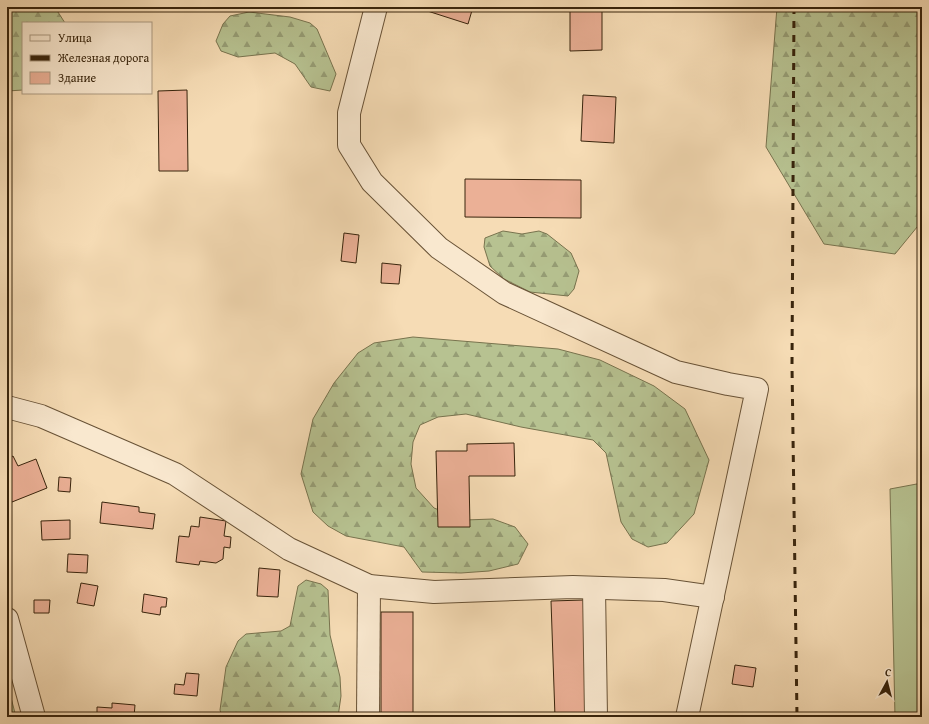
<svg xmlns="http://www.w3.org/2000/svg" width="929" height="724" font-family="'Gentium Book Plus',serif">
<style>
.forest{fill:url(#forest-firs);stroke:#78734e}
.garden{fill:#b7c291;stroke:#78734e}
.building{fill:#ebb096;stroke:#38240c}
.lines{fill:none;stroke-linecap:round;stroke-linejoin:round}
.minor-casing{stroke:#685236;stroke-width:24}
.minor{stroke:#f9e8cf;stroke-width:22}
.rail{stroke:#38240c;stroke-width:3;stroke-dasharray:7 7;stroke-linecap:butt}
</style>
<defs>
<pattern id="forest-firs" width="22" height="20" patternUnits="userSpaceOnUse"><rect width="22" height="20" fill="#b7c291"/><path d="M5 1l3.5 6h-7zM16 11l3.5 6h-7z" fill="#969d75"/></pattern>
</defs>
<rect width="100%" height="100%" fill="#f6dcb5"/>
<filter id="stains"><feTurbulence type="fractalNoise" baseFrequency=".005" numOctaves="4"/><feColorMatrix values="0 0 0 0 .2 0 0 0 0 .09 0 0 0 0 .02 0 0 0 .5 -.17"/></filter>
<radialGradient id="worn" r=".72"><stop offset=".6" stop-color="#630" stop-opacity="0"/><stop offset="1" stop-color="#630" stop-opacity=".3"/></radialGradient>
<g class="forest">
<path d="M7,7H51L58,12L65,23H23V90L7,91Z"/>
<path d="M777,7H922V221L895,254L824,244L766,147Z"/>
<path d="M249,12L290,17L310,23L317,29L336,74L330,91L311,87L295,64L275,53L238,57L221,51L216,41L223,24L230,16Z"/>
<path d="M503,231L522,234L539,231L547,234L571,253L579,271L574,289L568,296L530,292L504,279L490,266L484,247L485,238Z"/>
<path d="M413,337L558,349L600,360L654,386L685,409L709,460L694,514L667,543L648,547L632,539L621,522L606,453L593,440L521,427L466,414L438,417L420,425L413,442L411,464L416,488L434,508L465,520L493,519L515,527L528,544L518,564L489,571L461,573L422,572L404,547L346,536L328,526L313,512L301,474L313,419L334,383L358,353L374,343Z"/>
<path d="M306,580L321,584L328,590L330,635L340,677L341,696L338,717H284L273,713L253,717H222L220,710L226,667L238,641L246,634L281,631L290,626L298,586Z"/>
<path d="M7,682L16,717H7Z"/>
</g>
<path class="garden" d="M922,483V717H895L890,489Z"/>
<g class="building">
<path d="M415,7H473L468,24Z"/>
<path d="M570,7H602V50L570,51Z"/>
<path d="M187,90L188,171H159L158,91Z"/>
<path d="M583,95L616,97L614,143L581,141Z"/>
<path d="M465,179L581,180V218L465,217Z"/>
<path d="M344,233L359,235L356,263L341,261Z"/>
<path d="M382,263L401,265L399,284L381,283Z"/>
<path d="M514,443L515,476H469L470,527H438L436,451H467V444Z"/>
<path d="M13,456L18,466L36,459L47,488L7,504V459Z"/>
<path d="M59,477L71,478L70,492L58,491Z"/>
<path d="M102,502L139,507V512L155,514L153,529L100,523Z"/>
<path d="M200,517L226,521L224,536L231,537L230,548L224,547L223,559L216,563L200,561L199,565L176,562L179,536L189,537L191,526L199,527Z"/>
<path d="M70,520V539L42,540L41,521Z"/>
<path d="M68,554L88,555L87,573L67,572Z"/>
<path d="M259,568L280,570L278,597L257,596Z"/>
<path d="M81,583L98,586L94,606L77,603Z"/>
<path d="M144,594L167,598L166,607H161L160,615L142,612Z"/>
<path d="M34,600H50L49,613H34Z"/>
<path d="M584,600L588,717H555L551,601Z"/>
<rect x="381" y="612" width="32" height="105"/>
<path d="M735,665L756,668L753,687L732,684Z"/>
<path d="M186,673L199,674L197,696L174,694L175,684L184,685Z"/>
<path d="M112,703L135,705L134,717H111V716L97,714V707L112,708Z"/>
</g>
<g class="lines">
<defs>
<g id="minor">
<path d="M376,7L349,113V145L372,182L439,248L504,293L676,372L728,384L757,389L687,717"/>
<path d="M7,407L41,416L175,474L289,549L369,586L434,592L573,587L664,590L713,597"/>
<path d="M594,588L596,717"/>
<path d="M7,619L34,717"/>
<path d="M368,717L369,586"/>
</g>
</defs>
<use href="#minor" class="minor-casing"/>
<use href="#minor" class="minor"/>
<path class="rail" d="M794,7L792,366L797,717"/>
</g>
<rect width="929" height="724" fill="none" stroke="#f6dcb5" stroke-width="24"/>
<rect x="8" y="8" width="913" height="708" fill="none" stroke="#38240c" stroke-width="2"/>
<rect x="12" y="12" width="905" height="700" fill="none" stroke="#38240c"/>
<rect x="22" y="22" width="130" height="72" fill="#f9e8cf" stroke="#ac9a81"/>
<rect x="30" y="35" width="20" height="6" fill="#f9e8cf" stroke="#ac9a81"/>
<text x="58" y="42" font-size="12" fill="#38240c">Улица</text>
<rect x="30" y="55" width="20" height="6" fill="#38240c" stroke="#ac9a81"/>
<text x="58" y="62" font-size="12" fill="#38240c">Железная дорога</text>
<rect x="30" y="72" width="20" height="12" fill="#ebb096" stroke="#ac9a81"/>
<text x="58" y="82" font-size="12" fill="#38240c">Здание</text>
<g transform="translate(887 682) rotate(7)" stroke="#f9e8cf" stroke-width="3" paint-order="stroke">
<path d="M0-3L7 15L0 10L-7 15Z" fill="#38240c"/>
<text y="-6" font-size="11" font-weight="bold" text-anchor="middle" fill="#38240c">С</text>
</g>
<rect width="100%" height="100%" filter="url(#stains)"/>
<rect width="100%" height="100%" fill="url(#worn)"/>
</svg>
